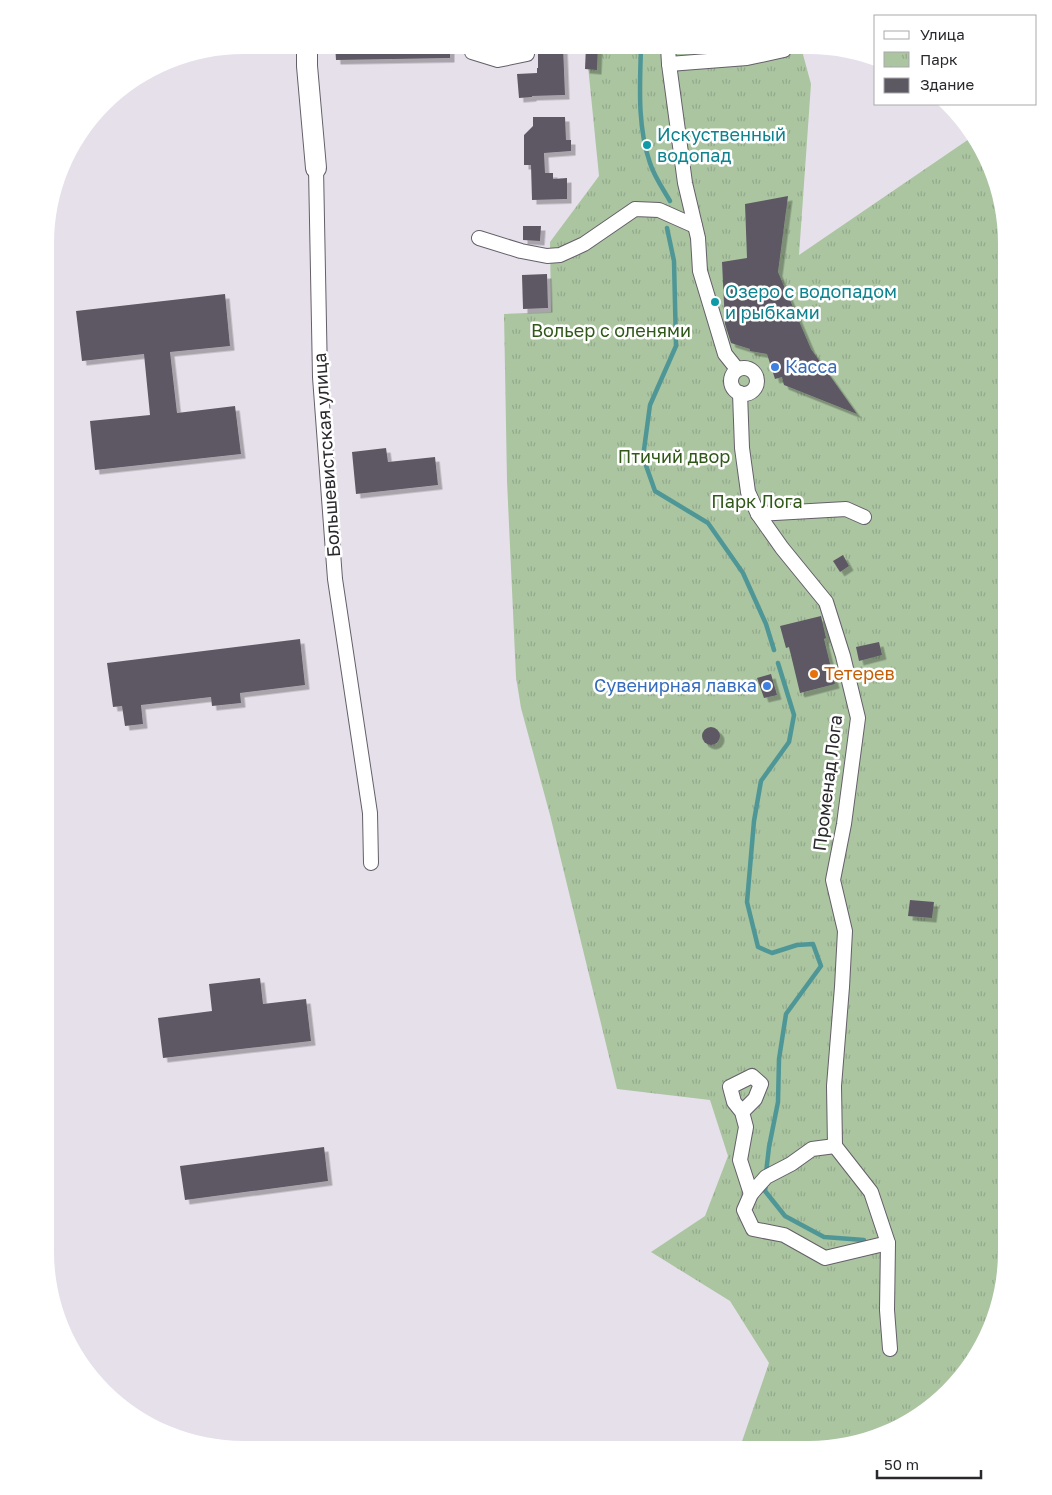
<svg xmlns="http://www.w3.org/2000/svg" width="1052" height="1495" font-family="'Golos Text',sans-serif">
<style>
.park{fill:url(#park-tufts)}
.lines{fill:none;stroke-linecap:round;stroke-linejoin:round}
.stream{stroke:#4f9797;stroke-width:4.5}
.building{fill:#5d5963;filter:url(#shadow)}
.street-casing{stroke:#645f69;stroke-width:16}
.secondary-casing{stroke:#645f69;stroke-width:22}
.street{stroke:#fff;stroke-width:14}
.secondary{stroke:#fff;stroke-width:20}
.culture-dot{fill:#0f9aa8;stroke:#fff;stroke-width:2}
.shop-dot{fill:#3f7fe0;stroke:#fff;stroke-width:2}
.food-dot{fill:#e8710a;stroke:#fff;stroke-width:2}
.labels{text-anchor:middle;stroke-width:5;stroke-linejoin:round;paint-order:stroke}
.culture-label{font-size:18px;fill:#0d838f;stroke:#fff;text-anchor:start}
.park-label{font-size:18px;fill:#2f5819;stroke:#fff}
.shop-label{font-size:18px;fill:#366cbe;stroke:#fff;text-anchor:start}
.street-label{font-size:18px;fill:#2a282c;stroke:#fff}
.food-label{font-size:18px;fill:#c56008;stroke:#fff;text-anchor:start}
</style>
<defs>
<pattern id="park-tufts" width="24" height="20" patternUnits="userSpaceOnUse" patternTransform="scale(1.25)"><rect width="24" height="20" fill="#abc5a1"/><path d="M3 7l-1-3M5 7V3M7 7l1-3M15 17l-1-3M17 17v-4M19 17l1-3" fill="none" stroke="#93a98b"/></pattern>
<filter id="shadow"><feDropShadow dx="4.5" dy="4.5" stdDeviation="0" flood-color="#0004"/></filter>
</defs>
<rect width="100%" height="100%" fill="#e6e0eb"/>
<path class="park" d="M586,46L801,47L811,84L799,255L972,137L987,155L1007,242V1266L996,1316L974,1362L939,1401L897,1430L810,1450H739L769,1363L730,1301L651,1252L705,1216L728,1156L710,1100L617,1089L550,815L521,708L516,677L507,481L504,314L551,312L550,242L599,176Z"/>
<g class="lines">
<g class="stream">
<path d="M641,46C640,84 637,126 650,163C654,176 663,189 670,201"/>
<path d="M667,228L674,261L676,346L650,405L643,457L655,491L708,523L743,573L766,624L774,650"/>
<path d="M766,1173L769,1147L778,1102L779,1059L786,1014L821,966L813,944L797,945L772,953L758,947L747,902L754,821L761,781L789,742L794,715L778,663"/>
<path d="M766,1184L765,1191L785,1216L824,1237L864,1240"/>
</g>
</g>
<g class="building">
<path d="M335,45L450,46V58L336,60Z"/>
<path d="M538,46H563L565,95L532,96V97L519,98L517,74L537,73V68H538Z"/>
<path d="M586,46H598L597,70L585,69Z"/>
<path d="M533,117H565L566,140H571V151L544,153L545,173H553V179L567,178V199L532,200L531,165H524V135L533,126Z"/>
<path d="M788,196L778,272L811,349L857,414L784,385L782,377L775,379L767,354L750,351V349L731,343L725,324L722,262L747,258L745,204Z"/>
<path d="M523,226H541L540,241L523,240Z"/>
<path d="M547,274L548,308L523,309L522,275Z"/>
<path d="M225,294L230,346L170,352L177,413L235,406L241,454L95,470L90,421L150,415L144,354L82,361L76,311Z"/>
<path d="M386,448L388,462L435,457L438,485L356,494L352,452Z"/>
<path d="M843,555L849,566L840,572L833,561Z"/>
<path d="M821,616L826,638L824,639L835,684L800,693L789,647L786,648L780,626Z"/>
<path d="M300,639L305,685L240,693L241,703L212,706L211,697L141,705L143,724L125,726L122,706L113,707L107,663Z"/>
<path d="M879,642L882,655L859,661L856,647Z"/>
<path d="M771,674L777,695L764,698L757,678Z"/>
<circle cx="711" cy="736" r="9"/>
<path d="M910,900L934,902L932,918L908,916Z"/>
<path d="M260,978L263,1004L306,999L311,1041L163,1058L158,1018L212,1011L209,984Z"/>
<path d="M324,1147L328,1181L185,1200L180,1166Z"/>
</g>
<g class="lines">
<defs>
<g id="street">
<path d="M471,46L472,52L498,60L527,54"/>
<path d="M668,46L669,64L685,183L698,238L700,271L725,354L737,369"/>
<path d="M669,64L747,58L784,50"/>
<path d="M316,168L320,377L335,579L370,813L371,863"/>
<path d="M479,238L521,251L547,256L560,255L584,244L635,209L659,210L695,226"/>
<circle cx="744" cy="381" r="13"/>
<path d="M740,393L742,448L748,492L758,514L782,548L826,602L843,656L858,718L844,824L833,880L845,931L842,987L834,1086L835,1146L871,1192L888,1243L887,1310L890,1349"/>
<path d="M758,514L846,509L864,517"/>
<path d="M742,1112L755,1099L761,1084L752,1076L730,1087L734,1102L742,1112L746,1127L740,1160L751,1194"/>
<path d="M835,1146L812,1149L791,1164L766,1177L751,1194L744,1210L753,1229L784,1235L825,1258L888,1243"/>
</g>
<path id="secondary" d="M307,45V66L316,168"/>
</defs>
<use href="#street" class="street-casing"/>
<use href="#secondary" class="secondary-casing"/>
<use href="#street" class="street"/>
<use href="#secondary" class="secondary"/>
</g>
<g class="culture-dot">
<circle cx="647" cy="145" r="5"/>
<circle cx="715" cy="302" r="5"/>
</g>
<g class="shop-dot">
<circle cx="775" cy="367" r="5"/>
<circle cx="767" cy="686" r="5"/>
</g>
<circle class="food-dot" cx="814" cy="674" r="5"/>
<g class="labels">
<g class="culture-label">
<text x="657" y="141">Искуственный<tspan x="657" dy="21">водопад</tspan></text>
<text x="725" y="298">Озеро с водопадом<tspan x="725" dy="21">и рыбками</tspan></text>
</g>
<g class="park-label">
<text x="611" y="337">Вольер с оленями</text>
<text x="674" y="463">Птичий двор</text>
<text x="757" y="508">Парк Лога</text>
</g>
<g class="shop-label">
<text x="785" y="373">Касса</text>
<text x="757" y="692" text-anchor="end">Сувенирная лавка</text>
</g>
<g class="street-label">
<text transform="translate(327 455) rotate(-94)" y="6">Большевистская улица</text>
<text transform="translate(828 783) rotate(-83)" y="6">Променад Лога</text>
</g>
<g class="food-label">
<text x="824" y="680">Тетерев</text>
</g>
</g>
<path d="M0 0H1052V1495H0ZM243 54H809A189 189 0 0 1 998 243V1252A189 189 0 0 1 809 1441H243A189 189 0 0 1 54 1252V243A189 189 0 0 1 243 54Z" fill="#fff" fill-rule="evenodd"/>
<rect x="874" y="15" width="162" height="90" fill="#ffffff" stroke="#aaa9ab"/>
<rect x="884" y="31" width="25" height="8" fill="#ffffff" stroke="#aaa9ab"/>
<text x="920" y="40" font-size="15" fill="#2a282c">Улица</text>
<rect x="884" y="52" width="25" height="15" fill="url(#park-tufts)" stroke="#aaa9ab"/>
<text x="920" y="65" font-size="15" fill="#2a282c">Парк</text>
<rect x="884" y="78" width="25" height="15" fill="#5d5963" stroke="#aaa9ab"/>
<text x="920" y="90" font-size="15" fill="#2a282c">Здание</text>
<path d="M877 1470v8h104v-8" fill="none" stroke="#2a282c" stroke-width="2.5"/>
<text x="884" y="1470" font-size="15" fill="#2a282c" stroke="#ffffff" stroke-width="4" paint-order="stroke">50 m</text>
</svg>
